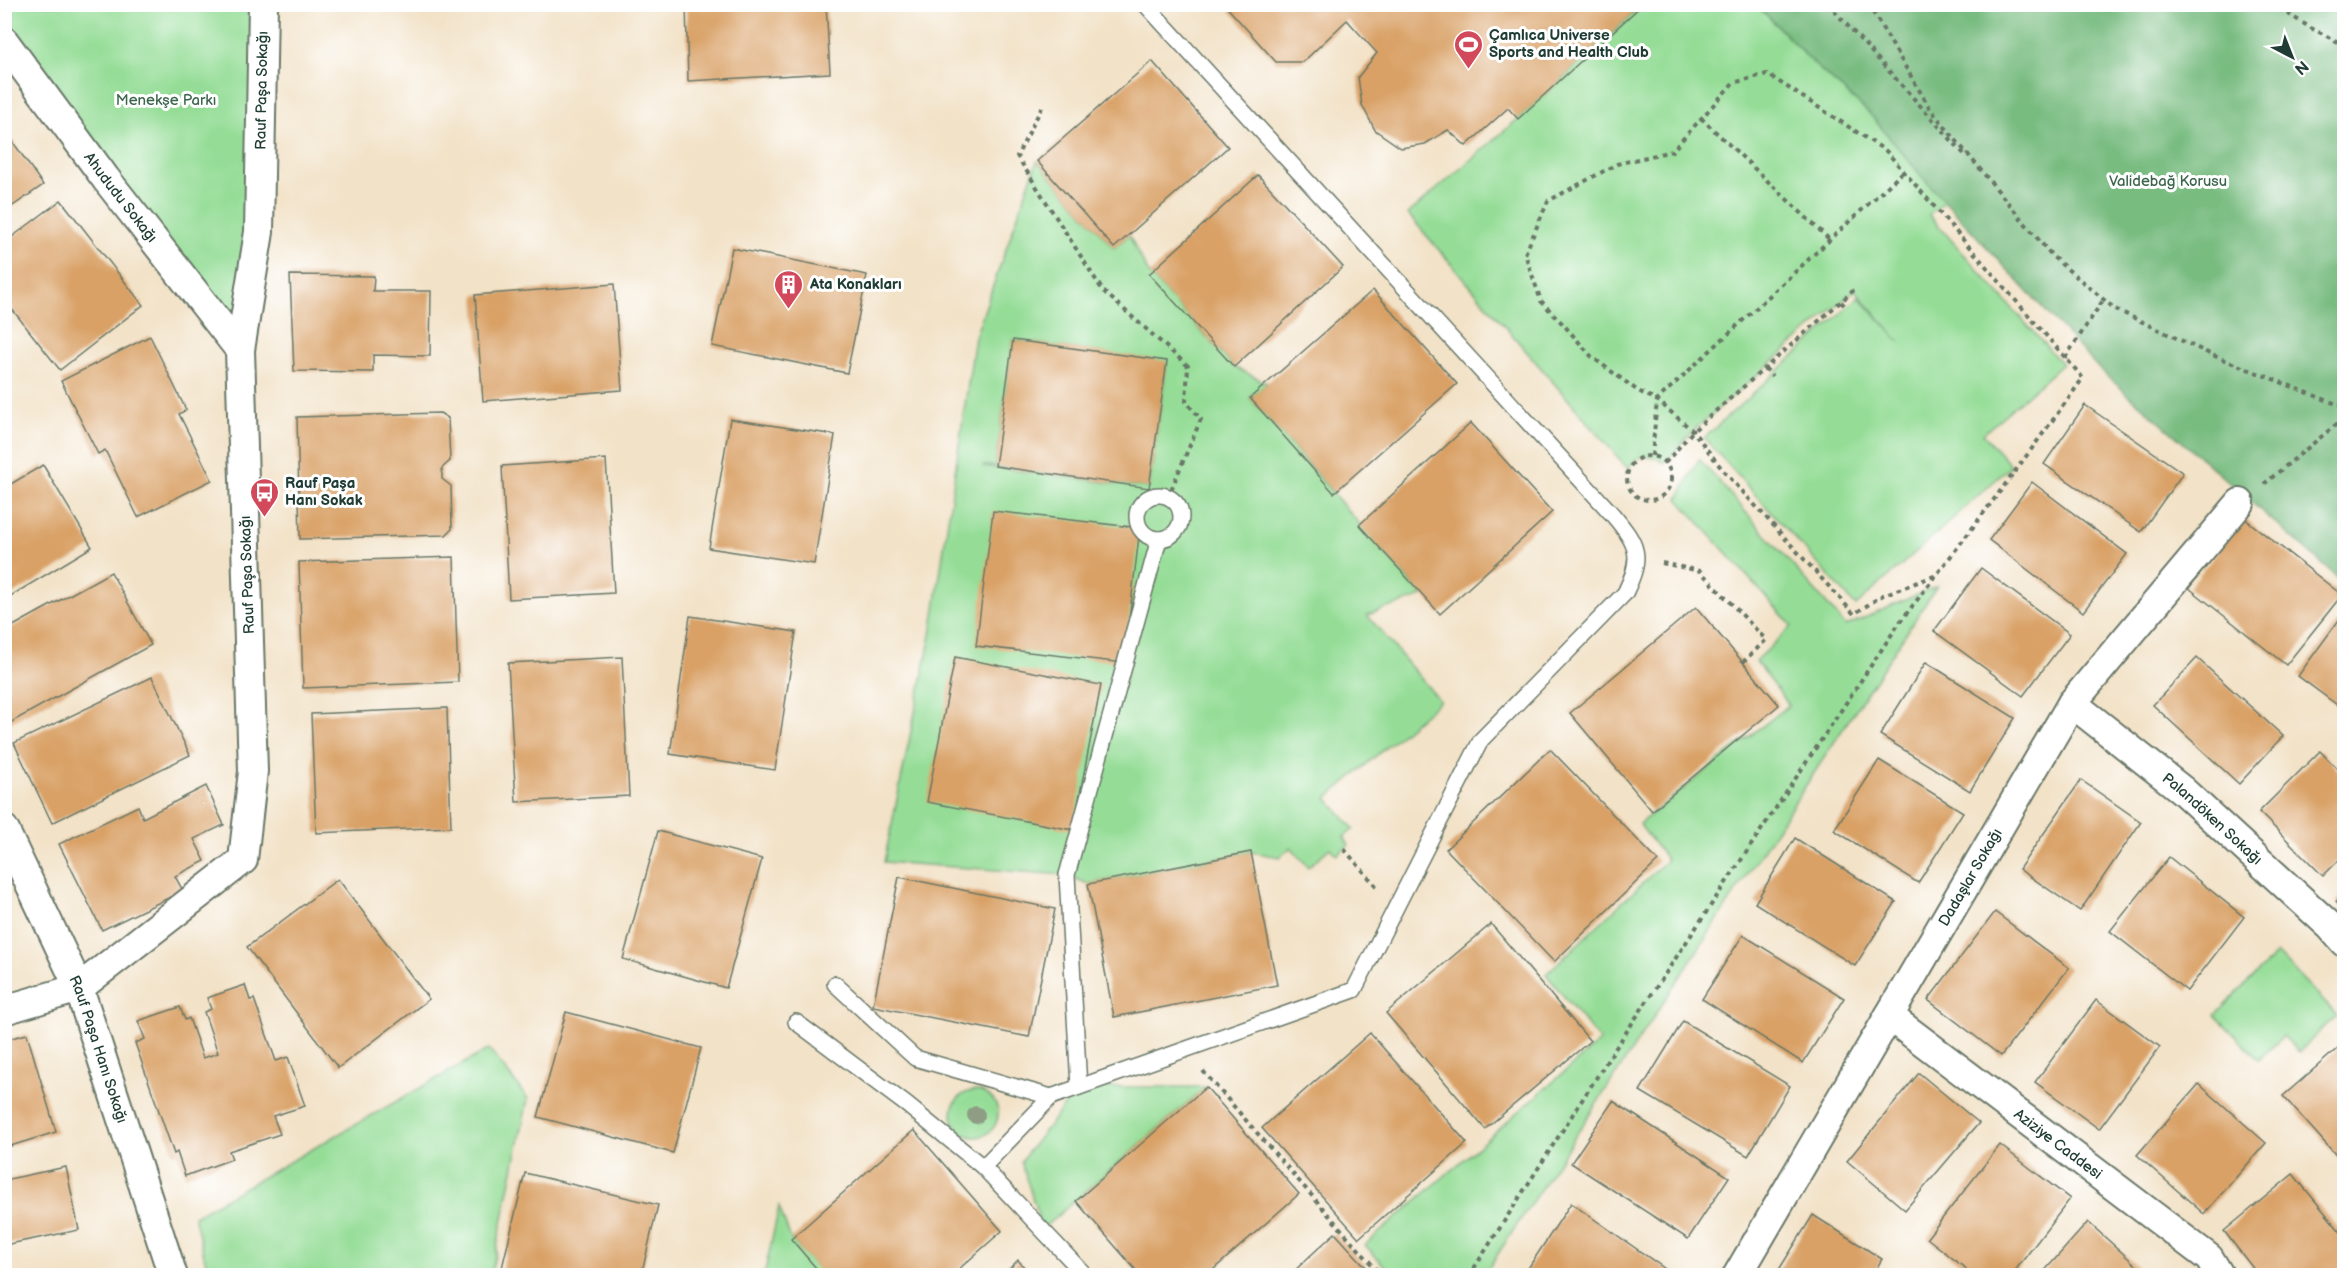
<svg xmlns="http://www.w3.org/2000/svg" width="2349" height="1280" font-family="'Balsamiq Sans',sans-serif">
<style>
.green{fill:#95dd97;stroke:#5a8d66;stroke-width:1.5;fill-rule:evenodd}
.forest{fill:#78bc80;stroke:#4c7c5a;stroke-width:1.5}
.building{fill:#d9a166}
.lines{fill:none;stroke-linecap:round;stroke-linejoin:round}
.lane-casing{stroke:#697767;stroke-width:18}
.street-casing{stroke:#697767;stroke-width:32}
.path{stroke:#697767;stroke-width:4;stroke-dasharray:4.5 4.5;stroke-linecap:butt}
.lane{stroke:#fff;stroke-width:15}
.street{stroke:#fff;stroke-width:28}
.tree{fill:#8e9d84}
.labels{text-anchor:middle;stroke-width:6;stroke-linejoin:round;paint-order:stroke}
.poi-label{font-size:15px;font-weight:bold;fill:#1f3d34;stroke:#fff;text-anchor:start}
.street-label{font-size:15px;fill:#1f3d34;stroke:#fff}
.park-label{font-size:15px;fill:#3c654d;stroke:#fff}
</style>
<rect width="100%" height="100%" fill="#fff"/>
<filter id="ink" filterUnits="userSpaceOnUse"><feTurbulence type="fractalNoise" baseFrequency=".0167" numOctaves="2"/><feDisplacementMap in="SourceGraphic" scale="12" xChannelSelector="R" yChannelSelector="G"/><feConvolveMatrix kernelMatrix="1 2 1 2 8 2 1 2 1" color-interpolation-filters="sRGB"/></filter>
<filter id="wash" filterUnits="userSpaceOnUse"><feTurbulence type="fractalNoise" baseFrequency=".008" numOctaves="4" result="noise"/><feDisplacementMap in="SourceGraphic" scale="24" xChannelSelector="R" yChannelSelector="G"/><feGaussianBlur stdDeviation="1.35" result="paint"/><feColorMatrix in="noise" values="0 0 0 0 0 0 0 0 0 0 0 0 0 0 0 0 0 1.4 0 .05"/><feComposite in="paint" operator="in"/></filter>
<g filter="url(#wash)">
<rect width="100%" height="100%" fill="#f2e2c7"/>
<g class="green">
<path d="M4,5H263L240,350L5,41Z"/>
<path d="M1643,5H1757L1815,65L1869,113L1945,201L1929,215L2062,364L1983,434L2011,466L1856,606L1704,438L1859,297L1900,342L1855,290L1693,431L1665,463C1650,454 1638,453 1628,469L1408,214L1518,119Z"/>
<path d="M1037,161L1114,248L1129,235L1149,274L1234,367L1267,383L1250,398C1309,464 1364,531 1423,596L1367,615L1440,701L1327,798L1354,829L1344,837L1349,845L1337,855L1330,848L1308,867L1291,847L1280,857L1251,852L1088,884L1067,875L884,862L931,635L975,337ZM1013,340L1167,362L1149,488L982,466H995Z"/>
<path d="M1699,459L1846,626L1937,586L1484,1275H1393L1365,1245L1600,1041L1546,974L1667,860L1639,824L1789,705L1756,661L1792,626L1678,499Z"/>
<path d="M2277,953L2337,1015L2299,1052L2283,1036L2259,1060L2215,1015Z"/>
<path d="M489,1049L528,1099L491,1275H209L194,1216Z"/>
<path d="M1079,1087H1206L1042,1229L1021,1161Z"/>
<circle cx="975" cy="1114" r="23"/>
<path d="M779,1207L791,1239L823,1275L764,1276Z"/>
</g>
<path class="forest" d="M1757,5H2344V583L2100,370L1923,178L1869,113L1815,65Z"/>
<g id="blocks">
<g class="building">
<path d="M686,4H826L830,73L688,81Z"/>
<path d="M1224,4H1643L1518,119L1508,108L1466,146L1448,130L1425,144L1401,148L1375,130L1362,105L1358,77L1377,53L1347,20L1303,62H1276Z"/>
<path d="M1152,61L1228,147L1114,248L1037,161Z"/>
<path d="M4,129L43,185L4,212Z"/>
<path d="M1258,175L1343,267L1234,367L1149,274Z"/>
<path d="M61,200L143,305L60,370L4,299V243Z"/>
<path d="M732,248L867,275L847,373L712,346Z"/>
<path d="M290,275L374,276L373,291H431L430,356L373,355V372L294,371Z"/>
<path d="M614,284L622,390L483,401L475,295Z"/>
<path d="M1373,290L1457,384L1334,493L1250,398Z"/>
<path d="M150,336L186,410L179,414L212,480L138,517L105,450L98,454L61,381Z"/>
<path d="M1013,340L1167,361L1149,488L995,466Z"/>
<path d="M2085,405L2183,473L2141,532L2044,464Z"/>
<path d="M440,413L448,418L450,461L442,468V479L451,486L452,529L446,535L300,539L297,417Z"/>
<path d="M730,419L835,435L814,564L709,548Z"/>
<path d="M1471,423L1552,512L1440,614L1359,525Z"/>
<path d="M606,459L614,593L509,599L502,466Z"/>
<path d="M43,465L92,547L4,600V488Z"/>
<path d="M2032,482L2127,554L2083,612L1989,540Z"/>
<path d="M993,511L1140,528L1124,663L976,646Z"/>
<path d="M2244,518L2342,595L2286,665L2189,588Z"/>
<path d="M454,557L458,682L303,688L299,562Z"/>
<path d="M1981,568L2070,634L2023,696L1934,631Z"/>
<path d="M111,572L151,645L6,725L4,631Z"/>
<path d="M1696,607L1779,705L1652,811L1570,713Z"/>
<path d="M2344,613V710L2298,676Z"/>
<path d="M690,616L796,632L775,770L670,754Z"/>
<path d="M622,657L629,796L516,802L508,663Z"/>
<path d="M955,657L1101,685L1073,830L927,802Z"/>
<path d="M2197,658L2283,736L2239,784L2153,705Z"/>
<path d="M1926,662L2015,718L1970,791L1880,735Z"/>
<path d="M152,677L190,755L52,823L14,743Z"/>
<path d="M447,708L451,827L316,833L311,714Z"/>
<path d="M1550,749L1658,861L1554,962L1446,849Z"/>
<path d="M2320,751L2344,776V855L2323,876L2259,812Z"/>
<path d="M1879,760L1963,812L1918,883L1834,830Z"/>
<path d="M2081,780L2141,822L2080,911L2019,869Z"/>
<path d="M206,786L224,825L194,839L205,861L175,876L183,891L102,930L59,844L138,806L143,818Z"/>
<path d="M658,831L762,859L726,988L623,959Z"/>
<path d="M1795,838L1896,902L1855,966L1755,903Z"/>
<path d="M1251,852L1277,985L1114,1017L1088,884Z"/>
<path d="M2169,857L2244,917L2187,991L2110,931Z"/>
<path d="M899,877L1055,909L1029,1037L873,1006Z"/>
<path d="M338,879L429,999L338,1068L247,947Z"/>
<path d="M2344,893V910L2336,902Z"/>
<path d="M1995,912L2069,968L2001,1056L1928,1000Z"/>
<path d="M1491,924L1590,1041L1485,1129L1386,1013Z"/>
<path d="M1743,935L1844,998L1803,1063L1702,999Z"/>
<path d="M245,985L250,1000L254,999L276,1061L288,1057L305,1106L273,1116L280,1134L229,1151L232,1159L185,1176L177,1152L174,1154L135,1043L145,1039L138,1021L180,1007L185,1020L189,1018L203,1058L218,1053L204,1012L211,1009L207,998Z"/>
<path d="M2096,1000L2160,1047L2099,1129L2035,1082Z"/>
<path d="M566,1012L701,1048L673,1153L538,1117Z"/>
<path d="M1683,1021L1790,1086L1748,1156L1640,1091Z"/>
<path d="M1370,1033L1467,1143L1359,1238L1262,1128Z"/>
<path d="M27,1034L56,1132L4,1148V1040Z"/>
<path d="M2338,1048L2344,1055V1164L2283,1096Z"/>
<path d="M1919,1073L1979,1123L1905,1210L1847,1161Z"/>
<path d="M2199,1084L2266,1143L2204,1214L2137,1155Z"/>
<path d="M1206,1087L1299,1194L1206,1276H1141L1076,1201Z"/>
<path d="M1613,1101L1729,1177L1688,1239L1571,1163Z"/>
<path d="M914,1130L1002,1231L951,1276H823L791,1239Z"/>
<path d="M2000,1145L2070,1199L2011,1276H1975L1927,1238Z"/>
<path d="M66,1167L79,1230L4,1245V1180Z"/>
<path d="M525,1173L658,1205L641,1276H500Z"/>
<path d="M2293,1174L2344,1236V1266L2333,1276H2259L2224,1231Z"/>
<path d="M1571,1203L1668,1271L1665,1276H1523Z"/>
<path d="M1813,1215L1882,1259L1872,1276H1775Z"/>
<path d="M2088,1222L2146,1274L2144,1276H2040Z"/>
<path d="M1335,1233L1374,1276H1289L1311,1255Z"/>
<path d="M1018,1260L1032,1276H1002Z"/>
</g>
</g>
</g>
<g filter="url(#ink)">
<use href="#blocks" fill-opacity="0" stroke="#697767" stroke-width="1.5"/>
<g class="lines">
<defs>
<g id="lane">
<circle cx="1159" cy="517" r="22"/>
<path d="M835,984L915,1058L1051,1097"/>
<path d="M796,1022L907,1105L983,1167L1086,1276"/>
<path d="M1079,1087L1067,875L1159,539"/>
<path d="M983,1167L1051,1097L1354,990L1481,740L1625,593C1643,556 1639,546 1612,514L1145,4"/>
</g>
<g id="street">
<path id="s1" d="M4,41L106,179L240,350"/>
<path id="s2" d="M2072,703L2182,790L2331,927L2344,942"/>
<path id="s3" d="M4,829L79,988L173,1276"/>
<path id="s4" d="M4,1010L79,988L243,860L253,771L240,350L259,232L263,4"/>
<path id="s5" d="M1889,1016L2209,1258L2220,1276"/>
<path id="s6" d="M1737,1276L2072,703L2240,503"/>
</g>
</defs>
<use href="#lane" class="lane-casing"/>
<use href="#street" class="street-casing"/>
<g class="path">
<path d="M1828,4L1965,155"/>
<path d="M1868,4L1931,110L2053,257L2115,309L2212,355L2344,407"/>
<path d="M2272,4L2311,28L2344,45"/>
<path d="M1042,107L1017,156L1103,291L1188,366L1186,402L1201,419L1168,497"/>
<path d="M1701,118L1830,240"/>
<path d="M1841,302L1847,308"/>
<path d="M2065,358L2104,299"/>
<path d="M1765,368L1772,376"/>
<circle cx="1649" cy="478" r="22"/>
<path d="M1652,456L1657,400L1904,171"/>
<path d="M1665,463L1693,431L1854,290"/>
<path d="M2264,484L2344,418"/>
<path d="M1662,563L1700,571L1766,640L1743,662"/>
<path d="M1344,849L1377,887"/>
<path d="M1203,1071L1382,1276"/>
<path d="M1469,1276L1609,1058L1900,622C1962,542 2024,461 2083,378L1886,151L1767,74L1733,83L1672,151L1617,164L1548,201L1525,254L1541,301L1562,323L1592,357L1638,391L1657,400L1693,431L1722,469L1854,614L1883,595L1937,575"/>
</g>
<use href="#lane" class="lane"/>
<use href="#street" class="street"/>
</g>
<circle class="tree" cx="976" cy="1115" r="9"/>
</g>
<defs>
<symbol id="stadium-pin" viewBox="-11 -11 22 30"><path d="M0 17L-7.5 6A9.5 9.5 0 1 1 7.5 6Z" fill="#d1495b" stroke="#fff"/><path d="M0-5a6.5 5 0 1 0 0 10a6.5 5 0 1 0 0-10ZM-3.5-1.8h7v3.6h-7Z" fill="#fff"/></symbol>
<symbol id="building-pin" viewBox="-11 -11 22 30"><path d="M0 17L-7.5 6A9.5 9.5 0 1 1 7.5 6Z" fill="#d1495b" stroke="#fff"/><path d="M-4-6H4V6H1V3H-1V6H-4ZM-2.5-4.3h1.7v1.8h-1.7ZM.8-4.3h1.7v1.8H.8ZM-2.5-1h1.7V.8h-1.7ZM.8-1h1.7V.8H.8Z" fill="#fff"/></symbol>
<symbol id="bus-pin" viewBox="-11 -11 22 30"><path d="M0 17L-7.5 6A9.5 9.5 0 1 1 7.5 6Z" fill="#d1495b" stroke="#fff"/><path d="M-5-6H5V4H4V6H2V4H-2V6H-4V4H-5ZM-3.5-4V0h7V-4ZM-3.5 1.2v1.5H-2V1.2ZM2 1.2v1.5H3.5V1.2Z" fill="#fff"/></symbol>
</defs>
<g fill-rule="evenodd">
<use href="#stadium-pin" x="1452" y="28" width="33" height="45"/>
<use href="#building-pin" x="772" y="268" width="33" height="45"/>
<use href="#bus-pin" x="248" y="476" width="33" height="45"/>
</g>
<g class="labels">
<g class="poi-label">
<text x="1489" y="40">Çamlıca Universe<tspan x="1489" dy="17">Sports and Health Club</tspan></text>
<text x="810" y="289">Ata Konakları</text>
<text x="285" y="488">Rauf Paşa<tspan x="285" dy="17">Hanı Sokak</tspan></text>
</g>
<g class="street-label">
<text dy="5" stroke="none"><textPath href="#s4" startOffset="1058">Rauf Paşa Sokağı</textPath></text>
<text dy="5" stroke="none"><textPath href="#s1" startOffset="195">Ahududu Sokağı</textPath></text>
<text transform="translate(247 575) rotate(-92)" y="5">Rauf Paşa Sokağı</text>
<text dy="5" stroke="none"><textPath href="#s2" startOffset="182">Palandöken Sokağı</textPath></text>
<text dy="5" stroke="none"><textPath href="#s6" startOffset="462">Dadaşlar Sokağı</textPath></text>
<text dy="5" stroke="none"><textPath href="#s3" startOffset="240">Rauf Paşa Hanı Sokağı</textPath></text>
<text dy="5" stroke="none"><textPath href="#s5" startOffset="212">Aziziye Caddesi</textPath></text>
</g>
<g class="park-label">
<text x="166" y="105">Menekşe Parkı</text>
<text x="2168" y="186">Validebağ Korusu</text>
</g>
</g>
<rect width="2349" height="1280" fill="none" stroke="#fff" stroke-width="24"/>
<g transform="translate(2292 57) rotate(138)" stroke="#ffffff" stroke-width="4.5" paint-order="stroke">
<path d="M0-4.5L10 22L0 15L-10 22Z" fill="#1f3d34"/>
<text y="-9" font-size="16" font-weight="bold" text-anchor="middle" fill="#1f3d34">N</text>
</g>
</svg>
